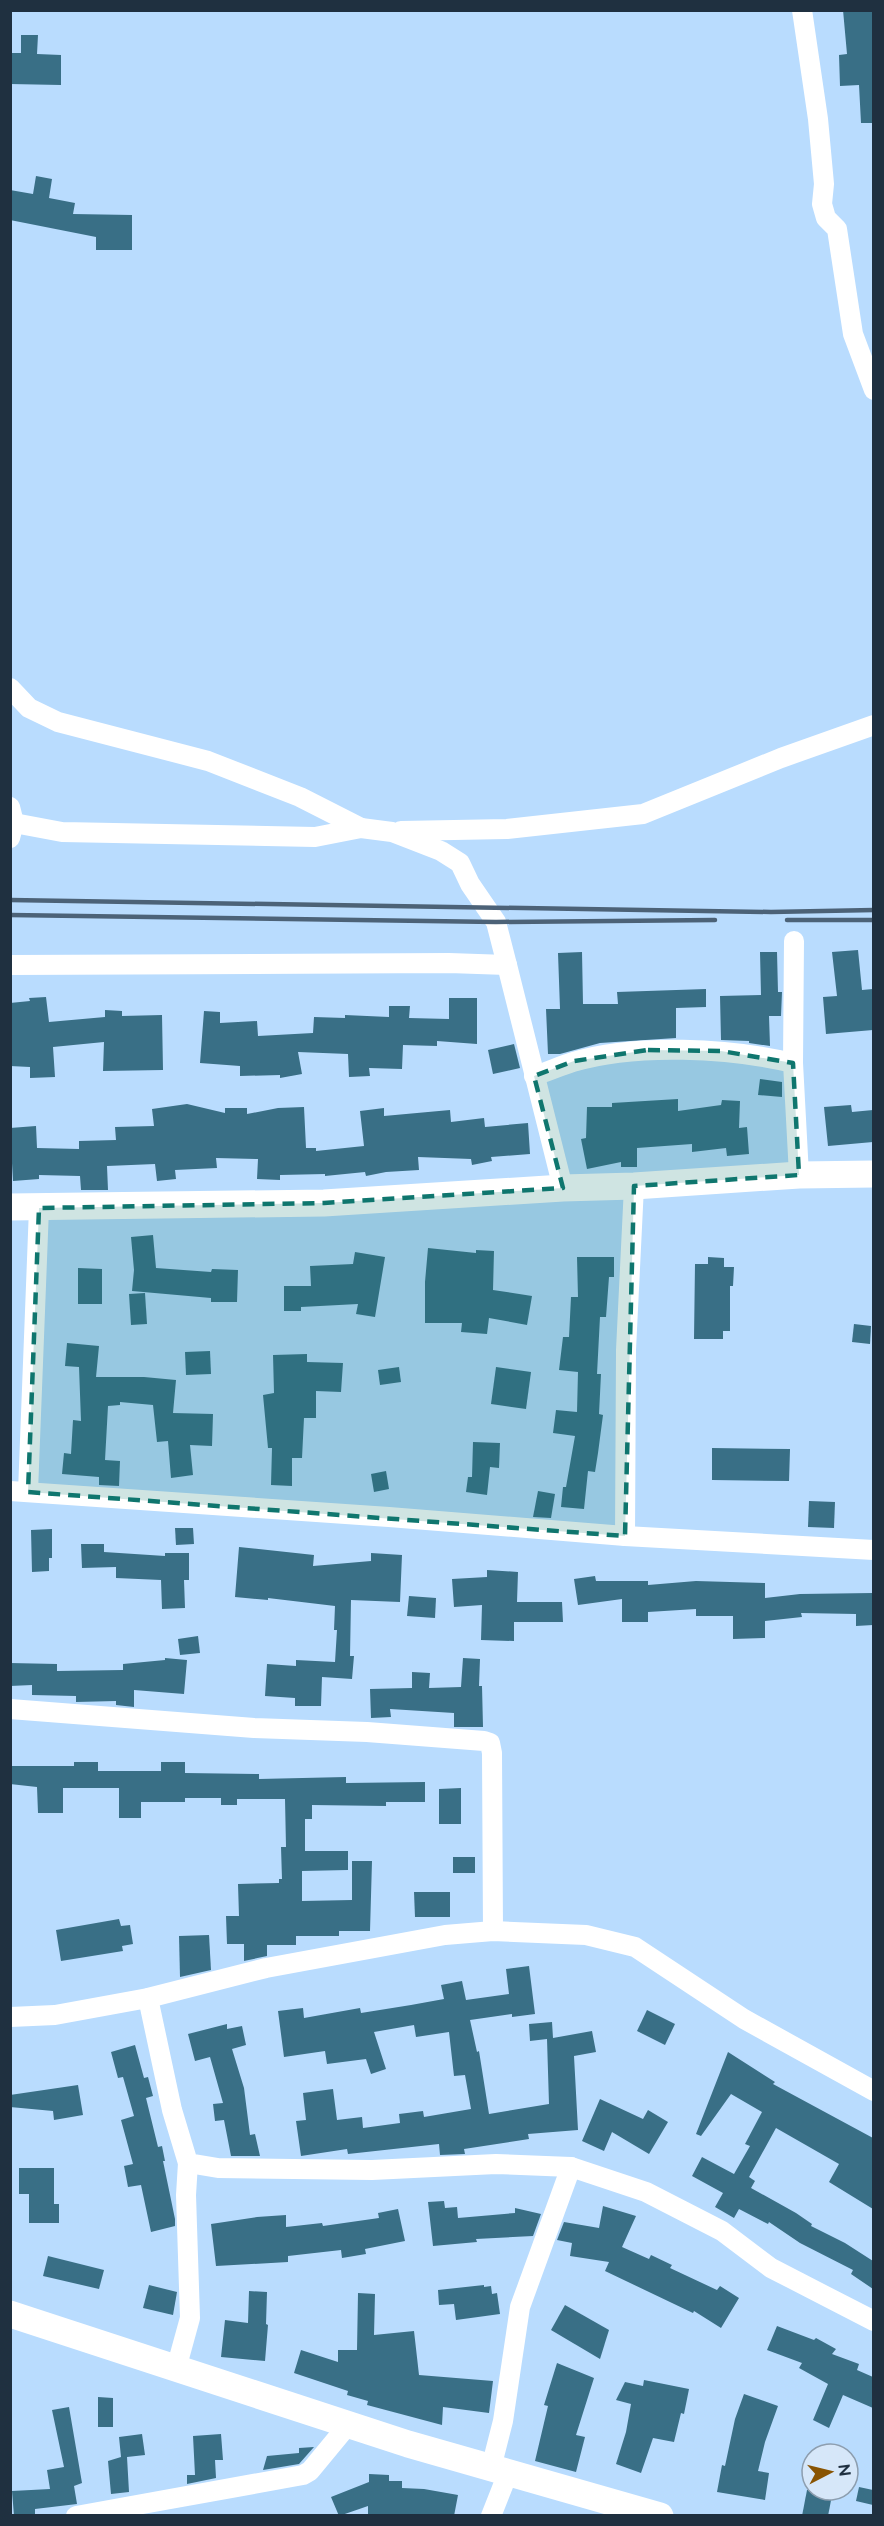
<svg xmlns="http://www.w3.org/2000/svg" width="884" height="2526" font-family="Raleway,sans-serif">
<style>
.building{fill:#396f86}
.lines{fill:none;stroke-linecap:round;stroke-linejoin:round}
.street{stroke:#fff;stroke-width:20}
.secondary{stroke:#fff;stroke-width:27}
.rail{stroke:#4c6277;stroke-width:4.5}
.marked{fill:#0f766e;fill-opacity:0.2;stroke:#0f766e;stroke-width:4.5;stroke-dasharray:12 8;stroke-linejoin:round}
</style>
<rect width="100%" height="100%" fill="#b9dcfe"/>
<g class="building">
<path d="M843,10H873V123H861L859,85L840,86L839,55L847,54Z"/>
<path d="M21,35H38L37,54L61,55V85L10,84V53H21Z"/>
<path d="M36,176L52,179L49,198L75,203L73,214L132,215V250H96V237L10,220V190L33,194Z"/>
<path d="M858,950L862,990L873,989V1030L826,1034L823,997L837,996L832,952Z"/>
<path d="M582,952L583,1004H618L617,992L706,989V1007L676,1008V1038L600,1043L560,1054H548L546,1009H560L558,953Z"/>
<path d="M760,952H777L778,992H782L781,1016H769L770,1046L749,1043V1041L721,1040L720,996L761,995Z"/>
<path d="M46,997L49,1022L105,1017V1010L122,1011V1016L162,1015L163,1070L103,1071L104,1042L53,1047L55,1077L30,1078V1067L10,1066V1003L30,1001L29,998Z"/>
<path d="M449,998H477V1044L437,1041V1046L403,1045L402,1069L369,1068L370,1076L349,1077L348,1054L298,1052L302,1074L280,1078V1075L240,1076V1066L200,1063L204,1011L220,1012V1023L257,1021L258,1036L313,1033L314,1017L345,1018V1015L389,1017V1006H410L409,1018L449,1019Z"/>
<path d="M514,1044L520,1068L493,1074L488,1050Z"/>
<path d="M760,1079L782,1082V1097L758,1095Z"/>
<path d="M678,1099V1111L721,1105L722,1100L740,1101L739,1128L747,1127L749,1154L727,1156L726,1148L692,1152V1144L637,1148V1167H621V1162L587,1169L581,1139L586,1138L587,1107H612V1103Z"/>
<path d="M187,1104L225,1113V1108H247V1114L278,1108L304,1107L306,1148H316V1151L364,1146L360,1111L384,1108V1116L450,1110L451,1122L484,1118L485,1127L528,1123L530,1154L491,1157L492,1161L472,1165L471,1159L418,1157L419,1170L386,1172L366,1176L365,1172L325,1176V1174L280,1175V1180L257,1179L258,1159L216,1158L217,1168L175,1170L176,1179L157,1181L155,1164L107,1166L108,1190H81L80,1176L39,1175V1179L13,1181L10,1128L36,1126L37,1148L79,1149V1141L116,1140L115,1127L154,1126L152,1109Z"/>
<path d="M851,1105L852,1112L873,1110V1142L828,1146L824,1107Z"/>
<path d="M153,1235L156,1268L211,1272L212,1269L238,1270L237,1302H211V1298L132,1291L134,1270L131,1237Z"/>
<path d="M428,1248L476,1253V1250L494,1251L493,1290L532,1296L527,1325L489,1318L487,1334L461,1332L462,1323H425V1282Z"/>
<path d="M355,1252L385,1257L375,1317L356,1314L358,1304L301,1307V1311H284V1286H311L310,1266L353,1264Z"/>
<path d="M577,1257H614V1277H609L606,1317H600L597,1374H601L599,1414L603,1415L598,1453L595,1472L588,1471L584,1509L561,1507L563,1487H566L575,1436L553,1433L556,1410L577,1412L578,1372L559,1370L563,1337H569L571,1297H578Z"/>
<path d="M708,1257L724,1258V1267H734L733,1286H730V1331H723V1339H694L695,1264H708Z"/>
<path d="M78,1268L102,1269V1304H78Z"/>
<path d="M145,1293L147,1324L131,1325L129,1294Z"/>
<path d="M854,1324L871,1326L870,1344L852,1342Z"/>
<path d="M67,1343L99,1346L96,1377H144L176,1380L173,1413L213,1414L212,1446L190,1445L193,1475L171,1478L168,1441L157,1442L153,1405L120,1402V1405L108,1406L105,1460L120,1461L119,1486L99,1485V1477L62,1474L64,1453L71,1454L73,1420L81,1421L79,1367L65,1366Z"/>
<path d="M210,1351L211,1374L186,1375L185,1352Z"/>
<path d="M307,1354V1362L343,1363L341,1392L316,1391V1418H304L302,1458H292V1486L271,1485L272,1448H268L263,1395L274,1393L273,1355Z"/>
<path d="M399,1367L401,1382L380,1385L378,1370Z"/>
<path d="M496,1367L531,1372L526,1409L491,1404Z"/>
<path d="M473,1442L500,1443L499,1468L490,1467L487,1495L466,1492L468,1477H472Z"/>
<path d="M712,1448L790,1449L789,1481L712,1480Z"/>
<path d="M386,1471L389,1489L374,1492L371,1474Z"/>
<path d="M538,1491L555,1494L551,1518L533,1517Z"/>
<path d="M809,1501L835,1502L834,1528L808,1527Z"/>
<path d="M175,1528H193L194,1544L176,1545Z"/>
<path d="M52,1529V1558H49V1571L32,1572L31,1530Z"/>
<path d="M81,1544H104V1552L165,1556V1553H189V1580H184L185,1608L162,1609L161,1580L116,1578V1567L82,1568Z"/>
<path d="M239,1547L314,1555L313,1566L371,1561V1553L402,1555L400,1602L351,1600L350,1656H354L352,1679L322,1677L321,1706H295V1698L265,1696L267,1664L296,1666V1660L335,1662L337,1630H334L335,1606L268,1598V1600L235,1597Z"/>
<path d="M487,1570L518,1572L517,1602H562L563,1622H514V1641L481,1640L482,1605L454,1607L452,1579L487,1577Z"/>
<path d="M595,1576L596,1581H648V1585L696,1581L765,1583V1598L800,1594L873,1593V1625L856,1626V1614L801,1613L802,1617L765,1621V1638L733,1639V1616H696V1609L648,1612V1622H622V1599L578,1605L574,1579Z"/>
<path d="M409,1596L436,1598L435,1618L407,1616Z"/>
<path d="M198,1636L200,1653L180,1655L178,1639Z"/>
<path d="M165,1658L187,1660L184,1694L134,1690V1707L116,1705V1701L76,1702V1696L32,1695V1685L10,1686V1663L57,1664V1671L123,1670V1664L165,1660Z"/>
<path d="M463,1658L480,1659L479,1686H482L483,1727H454V1713L390,1709L391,1717L371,1718L370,1689L412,1688V1672L430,1673L429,1688L461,1687Z"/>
<path d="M74,1762H98V1771H161V1762H185V1773L259,1774V1779L346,1777V1783L425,1782V1802H386V1806L312,1805V1819H305V1851H348V1870L302,1871V1901L352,1900V1861H372L370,1931H339V1936H296V1945H267V1956L244,1961V1944H227L226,1916H239L238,1884L279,1883V1879H282L281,1847H286L285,1799H237V1805H221V1798H185V1802H141V1818H119V1788H63V1813H38L37,1787L10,1784V1766H74Z"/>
<path d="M461,1788V1824H439V1789Z"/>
<rect x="453" y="1857" width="22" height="16"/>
<path d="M414,1892H450V1917H415Z"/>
<path d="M119,1919L121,1926L130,1925L133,1944L122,1946L123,1951L61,1961L56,1930Z"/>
<path d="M209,1935L211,1970L180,1977L179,1936Z"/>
<path d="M529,1966L535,2014L512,2017V2014L470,2020L477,2052L479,2051L489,2114L549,2104L547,2039L530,2041L529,2024L552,2022L553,2038L592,2031L596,2052L574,2056L578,2130L528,2134L529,2139L464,2149L465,2154L440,2155L439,2144L348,2154L347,2149L301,2156L296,2121L306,2120L303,2093L333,2089L337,2120L362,2117L363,2128L400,2123L399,2114L423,2111L424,2117L471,2109L465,2075L454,2076L449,2032L416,2037L414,2025L374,2032L386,2069L371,2074L366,2059L327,2064L325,2051L284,2057L278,2011L303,2008L304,2018L360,2008L361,2013L411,2005L444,1999L441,1985L462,1981L466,2000L509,1994L506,1969Z"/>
<path d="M647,2010L675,2024L665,2045L637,2031Z"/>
<path d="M227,2024V2029L242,2026L246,2045L232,2049L244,2088L250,2135L255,2134L260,2156H231L224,2120L215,2121L213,2104L223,2103L210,2057L195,2061L188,2034Z"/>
<path d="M135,2045L144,2078L148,2077L153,2096L146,2098L158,2147L162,2146L165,2161H163L175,2219V2226L151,2232L141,2185L128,2187L124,2166L133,2164L121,2120L134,2116L123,2077L118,2078L111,2052Z"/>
<path d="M728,2052L775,2082L773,2084L873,2138V2209L829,2182L839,2164L776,2128L749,2177L755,2181L751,2188L796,2213L812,2224L811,2226L845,2243L873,2261V2289L851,2274L853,2270L800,2243L769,2222L768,2224L739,2209L734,2218L715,2207L723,2193L692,2176L702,2157L734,2174L750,2146L745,2144L762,2112L731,2094L701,2136L696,2134Z"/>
<path d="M78,2085L83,2115L54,2120L53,2111L10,2107V2095Z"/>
<path d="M600,2099L643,2119L648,2110L668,2122L649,2154L612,2132L604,2151L582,2141Z"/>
<path d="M19,2168H54V2204H59V2223H29V2194H19Z"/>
<path d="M444,2201L445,2208L457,2207L458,2218L515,2213V2208L541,2214L533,2236L476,2239L477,2242L433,2246L428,2202Z"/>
<path d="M603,2206L636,2216L622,2247L649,2259L651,2255L672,2265L670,2268L717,2290L720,2286L739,2298L721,2328L694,2311L693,2313L605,2271L609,2262L570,2256L572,2243L557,2240L564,2222L599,2228Z"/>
<path d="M398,2209L405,2241L365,2249L366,2254L342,2258L341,2250L288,2256V2262L216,2266L211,2224L257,2217L286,2215V2227L322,2223L323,2226L379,2218L378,2213Z"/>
<path d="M48,2256L104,2270L99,2289L43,2276Z"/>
<path d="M149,2285L177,2292L173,2315L143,2308Z"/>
<path d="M484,2285V2287L491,2286L492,2294L497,2293L500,2314L456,2320L454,2304L439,2305L438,2290Z"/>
<path d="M249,2291L267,2292L266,2324L268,2325L265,2361L221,2357L225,2320L248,2323Z"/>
<path d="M358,2293L375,2294L374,2335L414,2331L419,2375L493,2381L489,2413L443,2407L442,2425L367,2405L368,2401L347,2395L348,2391L294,2373L301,2350L338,2362V2350H357Z"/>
<path d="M565,2305L609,2330L600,2359L551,2330Z"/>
<path d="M777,2326L814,2340L816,2338L836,2349L832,2354L859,2364L857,2370L873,2377V2408L843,2395L829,2428L813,2420L828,2384L799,2368L802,2363L767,2350Z"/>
<path d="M557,2363L594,2378L576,2435L585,2437L576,2472L535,2461L548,2406L544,2405Z"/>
<path d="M644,2380L689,2389L684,2414L681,2413L674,2442L653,2438L641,2473L616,2464L626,2432L631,2404L616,2400L625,2382L643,2386Z"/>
<path d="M744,2394L778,2406L765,2442L758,2471L769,2473L765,2500L717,2492L722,2465L725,2466L735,2419Z"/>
<path d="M98,2397L113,2398V2427H98Z"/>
<path d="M69,2407L82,2483L74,2486L77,2504L35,2509V2516H14L12,2491L50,2489L47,2470L64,2467L52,2410Z"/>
<path d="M142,2434L145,2455L127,2457L129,2492L111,2494L108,2461L121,2457L119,2437Z"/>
<path d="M221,2434L223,2460H215L216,2478L187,2484V2475H195L193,2436Z"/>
<path d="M314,2447L299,2464L263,2470L267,2456L299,2453V2448Z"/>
<path d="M369,2474L389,2475V2481H402V2488L424,2489L458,2495L454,2516H368V2506L339,2516L331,2497L369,2482Z"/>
<path d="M859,2487L873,2490V2505L856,2501Z"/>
<path d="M807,2490H833L828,2516H802Z"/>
</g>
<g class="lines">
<g class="street">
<path d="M802,10L818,119L824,184L822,204L826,218L837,229L853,334L874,390"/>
<path d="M10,688L29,708L58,722L208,761L300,797L361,828"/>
<path d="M10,807L14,823L10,838"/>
<path d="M14,823L62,832L315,837L361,828L392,832L441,851L460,863L470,884L496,922L507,965"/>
<path d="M401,831L507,829L643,814L781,758L874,725"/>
<path d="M10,965L449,963L507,965L563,1188"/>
<path d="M793,1063L794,941"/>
<path d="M534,1076C547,1072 560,1066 573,1062C636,1043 730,1048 793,1063L799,1175"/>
<path d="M10,1491L389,1517L625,1536L626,1350L634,1186"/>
<path d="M28,1492L39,1208"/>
<path d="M625,1536L874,1550"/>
<path d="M10,1709L254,1728L367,1732L484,1741L490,1743L492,1753L493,1931"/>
<path d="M148,1998L172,2110L188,2163L218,2168L372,2170L496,2164L571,2167L646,2192L722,2231L771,2268L874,2321"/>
<path d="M10,2017L55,2015L148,1998L266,1968L445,1935L493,1931L586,1935L635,1947L744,2019L874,2091"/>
<path d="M176,2369L190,2318L186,2195L188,2163"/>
<path d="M491,2468L503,2421L520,2307L571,2167"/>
<path d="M76,2516L303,2475L310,2471L348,2425"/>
<path d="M491,2516L508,2473"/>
</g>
<g class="secondary">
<path d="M10,1207L324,1203L563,1188L634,1186L799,1175L874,1174"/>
<path d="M10,2314L408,2444L660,2516"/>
</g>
<g class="rail">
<path d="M10,900L771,912L874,910"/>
<path d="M10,915L496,922L715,920"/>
<path d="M787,920H874"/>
</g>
</g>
<path class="marked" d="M648,1050L721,1051L793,1063L799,1175L634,1186L625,1536L28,1492L39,1208L324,1203L563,1188L534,1076L574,1061Z"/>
<rect width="884" height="2526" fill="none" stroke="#1f3040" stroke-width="24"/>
<g transform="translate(830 2472) rotate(83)"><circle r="28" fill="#d6e7f9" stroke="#8d9eaf" stroke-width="1.5"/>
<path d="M0-4.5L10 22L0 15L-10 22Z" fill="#895402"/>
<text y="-9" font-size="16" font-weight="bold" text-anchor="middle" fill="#1f3040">N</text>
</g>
</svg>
